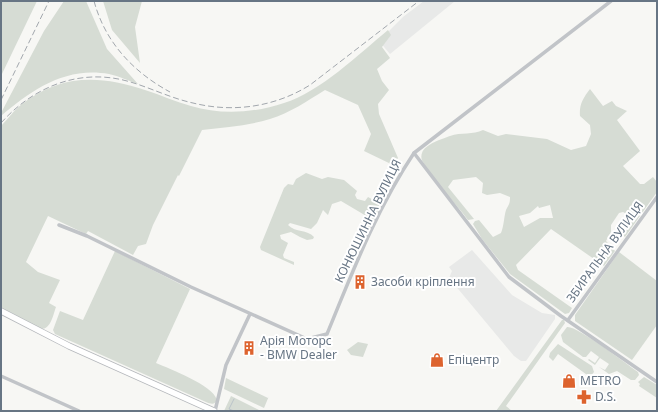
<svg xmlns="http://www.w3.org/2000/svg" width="658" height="412" font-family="'Noto Sans',sans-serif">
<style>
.built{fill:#e8e9e8}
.green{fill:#d6dcd4;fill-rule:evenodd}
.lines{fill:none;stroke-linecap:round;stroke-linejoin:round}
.stream{stroke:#bbc4ca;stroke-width:1}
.trunk-casing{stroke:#b4b7bb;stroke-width:7}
.minor{stroke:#c1c4c8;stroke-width:3.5}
.trunk{stroke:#fff;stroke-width:5.5}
.rail{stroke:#a2a7ad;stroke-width:1;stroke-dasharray:6 3;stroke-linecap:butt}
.labels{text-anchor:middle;stroke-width:4;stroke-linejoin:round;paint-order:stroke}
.street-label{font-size:12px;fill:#677584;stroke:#fff}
.poi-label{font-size:12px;fill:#677584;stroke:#fff;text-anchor:start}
</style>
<rect width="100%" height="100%" fill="#f7f7f4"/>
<g class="built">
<path d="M424,1H455L390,54L379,41L403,17Z"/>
<path d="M472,250L512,295L542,313L555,315V319L526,361H521L514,356L449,278L452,271L449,267Z"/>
</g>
<g class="green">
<path d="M1,1H37L1,76Z"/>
<path d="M64,1H86L107,49L138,84C129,81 119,76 109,74C66,66 31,90 1,116V113L44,31Z"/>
<path d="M103,1H142L135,27L140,63L112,30Z"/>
<path d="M388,30L391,35L382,47L390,58L377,69L382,81L389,90L378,104L379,114L398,158L393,165L364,151L371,134L358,105L325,90C307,101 290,113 270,119C248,126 225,127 202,130L179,176L175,172L178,175L153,225L146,244L138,246L133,255L88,231L86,234L48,216L26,262L38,272L60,280L49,303L56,307C53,315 51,329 41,329L1,308V126C8,119 14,110 22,104C61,74 100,75 145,90C161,95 176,102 191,106C220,115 255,113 284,103C320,92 359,54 388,30Z"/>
<path d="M590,89L603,106L612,101L616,106L627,111L617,120L640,151L623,166L640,184H644L653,177L657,182V192L625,237L622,234L635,217L632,213L629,215L623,212L619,213L611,225V232L606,241L615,251L604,266L551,229L516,265L518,270L572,308L569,313L565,314L510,274L482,239L473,224L475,221L479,220L493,237L501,233C504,226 504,216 506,210C509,204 510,204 510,197L500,193L487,195L482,193L483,183L476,177L453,180L448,187L474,219L468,220C454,201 434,182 423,162C421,159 421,156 422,153C425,144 442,139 450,136C461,132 473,135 483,130L498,136L506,134L547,139L571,150L586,146L591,134L590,125L580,116C579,105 583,98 590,89ZM550,205L553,218H540L524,227L519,216L530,213L538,206L539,208Z"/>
<path d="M306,173L322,179L328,177L344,180L357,191L355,195L357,199L365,201L368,197L379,203V208L364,241L360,239L368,217L341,201L332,204L328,215L323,210L317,223L311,229L290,223L288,225C296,233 307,229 314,237L313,239L307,240L300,237L291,232L280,235L281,239L288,243L283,255L284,258L294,262V265L261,250L260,247L284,188L288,184L293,185L296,179Z"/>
<path d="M115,251L190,289L156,363C170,369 213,385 217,400C215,405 211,404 206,402L55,334L53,330L60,311L83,320Z"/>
<path d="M619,252L657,281V325L632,360L575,321V315Z"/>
<path d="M562,320H564L565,323L506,406L512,411H496Z"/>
<path d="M567,327C576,325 627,364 638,372L639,375L635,380H631L617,371L609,374L599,367L605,370L609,364L600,358L595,365L588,360L589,359L595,363L599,357L591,351L586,357H583L563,342L561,335Z"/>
<path d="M358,342L368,344L363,357L351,355L347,350Z"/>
<path d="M558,344L592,366L594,372L590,377L558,354L553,361L549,357L550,353Z"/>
<path d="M644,377L657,385V398L639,386L640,384L638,382Z"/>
<path d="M226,378L268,398L269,396L264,408L224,389Z"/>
<path d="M231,396L261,411H224Z"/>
</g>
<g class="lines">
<path class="stream" d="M234,411L229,409L234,399"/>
<defs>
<path id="trunk" d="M1,311L69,346L214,411"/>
</defs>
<use href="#trunk" class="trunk-casing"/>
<g class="minor">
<path d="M414,153L509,277L561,316L657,382"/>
<path d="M59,225L87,236L191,287L307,339L327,334C352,273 377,208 414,153L611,1"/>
<path d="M568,320L657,197"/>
<path d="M1,376L79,411"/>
<path d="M215,411L226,365L250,314"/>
</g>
<use href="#trunk" class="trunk"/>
<g class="rail">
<path d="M94,1C105,42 133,72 170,92"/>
<path d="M1,100L49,1"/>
<path d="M1,123C33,87 79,68 127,81C149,87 170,98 193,103C233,113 275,107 310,85L419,1"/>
</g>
</g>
<defs>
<symbol id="building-bare" viewBox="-9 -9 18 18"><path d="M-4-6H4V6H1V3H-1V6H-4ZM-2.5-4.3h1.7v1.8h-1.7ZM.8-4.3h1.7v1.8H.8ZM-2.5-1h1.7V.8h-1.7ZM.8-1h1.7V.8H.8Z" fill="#dd632e" stroke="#fff" stroke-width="2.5" paint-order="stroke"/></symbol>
<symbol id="shop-bare" viewBox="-9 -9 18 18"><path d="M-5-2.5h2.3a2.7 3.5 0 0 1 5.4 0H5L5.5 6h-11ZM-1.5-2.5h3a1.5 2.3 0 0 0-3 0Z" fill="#dd632e" stroke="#fff" stroke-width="2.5" paint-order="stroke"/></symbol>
<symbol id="pharmacy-bare" viewBox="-9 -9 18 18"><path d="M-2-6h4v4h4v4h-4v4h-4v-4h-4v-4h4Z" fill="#dd632e" stroke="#fff" stroke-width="2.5" paint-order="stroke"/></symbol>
</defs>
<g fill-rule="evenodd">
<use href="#building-bare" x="350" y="272" width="20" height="20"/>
<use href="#building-bare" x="239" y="338" width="20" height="20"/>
<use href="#shop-bare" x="427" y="350" width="20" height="20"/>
<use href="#shop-bare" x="559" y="371" width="20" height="20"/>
<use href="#pharmacy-bare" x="574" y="387" width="20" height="20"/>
</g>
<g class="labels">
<g class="street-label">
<text transform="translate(368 221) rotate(-64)" y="4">КОНЮШИННА ВУЛИЦЯ</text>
<text transform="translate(605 252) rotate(-54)" y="4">ЗБИРАЛЬНА ВУЛИЦЯ</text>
</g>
<g class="poi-label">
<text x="371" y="286">Засоби кріплення</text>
<text x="260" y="345">Арія Моторс<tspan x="260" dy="14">- BMW Dealer</tspan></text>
<text x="448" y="364">Епіцентр</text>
<text x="580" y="385">METRO</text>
<text x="595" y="401">D.S.</text>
</g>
</g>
<rect width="658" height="412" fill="none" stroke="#677584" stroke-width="4"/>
</svg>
